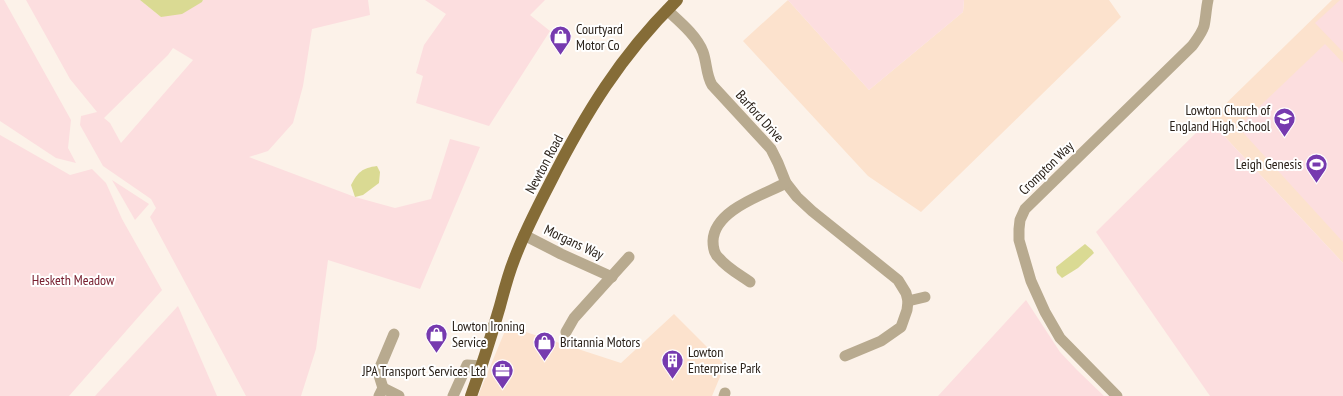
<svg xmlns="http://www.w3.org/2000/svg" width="1343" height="396" font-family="'PT Sans Narrow',sans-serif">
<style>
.built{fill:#fce2cd}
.green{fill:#fcdedf;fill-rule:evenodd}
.water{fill:#dada93}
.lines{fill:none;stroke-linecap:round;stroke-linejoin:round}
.minor{stroke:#b8aa8f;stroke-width:11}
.primary{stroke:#856c37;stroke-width:12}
.labels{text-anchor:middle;stroke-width:4;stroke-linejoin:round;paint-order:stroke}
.poi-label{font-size:14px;fill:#2a2119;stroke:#fff;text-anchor:start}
.street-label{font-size:14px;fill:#2a2119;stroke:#fff}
.park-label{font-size:14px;fill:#782030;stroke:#fff}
</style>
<rect width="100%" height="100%" fill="#fcf2e9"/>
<g class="built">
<path d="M788,0L869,90L963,12L964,0H1109L1121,17L921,212L868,176L743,41Z"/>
<path d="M1332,0H1343V263L1209,120Z"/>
<path d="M674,314L725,365L712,396H478L507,326L621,363Z"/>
</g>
<g class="green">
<path d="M0,0H4L71,120L68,148L76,163L56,158L0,121Z"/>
<path d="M26,0H140L161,17L202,2L203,0H368L370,15L312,29L303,86L293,123L268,151L249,157L355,197L395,208L431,199L450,139L480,147L420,289L328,260L316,349L301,396H246L150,217L156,208L151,199L103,166L80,125L81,116L97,112L70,79ZM173,48L193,60L121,143L110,123L104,118L168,55Z"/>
<path d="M425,0H545L530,15L550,31L489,126L416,103L423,76L416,73L424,45L446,14Z"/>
<path d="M788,0H964L963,12L869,90Z"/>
<path d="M1340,0H1343V52L1315,23Z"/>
<path d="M1325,44L1343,63V242L1238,127Z"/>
<path d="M1209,120L1343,263V396H1210L1096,232Z"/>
<path d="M0,135L70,175L92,169L106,183L122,219L162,290L69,396H0Z"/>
<path d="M112,180L149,204L135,220Z"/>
<path d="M1026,300L1060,352L1077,370L1104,396H938Z"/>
<path d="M178,306L217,396H95Z"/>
</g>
<g class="water">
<path d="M140,0H203L202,2L182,14L161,17Z"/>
<path d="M377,166L380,172L379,183L363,195L355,197L351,185C358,172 362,168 377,166Z"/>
<path d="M1085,244L1092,250L1094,253L1078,268L1062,278L1057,273L1056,267Z"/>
</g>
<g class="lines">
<g class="minor">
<path d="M667,10C680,22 697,36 703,52C707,63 706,75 712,85L771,149L778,163L786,183L797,197L812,211L898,280L906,293L908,301L907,310L901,327L881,341L845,356"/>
<path d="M524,235L561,254L612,277"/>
<path d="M750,282C740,275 727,268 719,258C714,254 713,247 713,241C714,210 763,195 786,183"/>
<path d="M908,301L925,297"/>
<path d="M566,332L574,318L629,257"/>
<path d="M383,388L378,372L394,334"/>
<path d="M379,396L383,388L399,396"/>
<path d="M453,396L467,365L482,366"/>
<path d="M724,396L725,393"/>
<path d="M1117,396L1060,338L1045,312L1031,281L1019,240V229L1020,220L1025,209L1192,46C1197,39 1202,33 1204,26C1206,17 1206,9 1208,0"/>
</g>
<path class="primary" d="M471,396C482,366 491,337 500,306C504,291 508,275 514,260C524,233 537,208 550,183C585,114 621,55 677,0"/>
</g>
<defs>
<symbol id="shop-pin" viewBox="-11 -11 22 30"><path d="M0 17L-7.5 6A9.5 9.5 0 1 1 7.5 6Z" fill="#763aaf" stroke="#fff"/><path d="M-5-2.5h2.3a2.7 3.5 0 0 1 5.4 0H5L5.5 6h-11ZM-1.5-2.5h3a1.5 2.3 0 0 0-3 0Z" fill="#fff"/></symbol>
<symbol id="school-pin" viewBox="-11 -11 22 30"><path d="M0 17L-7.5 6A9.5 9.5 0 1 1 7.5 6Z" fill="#763aaf" stroke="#fff"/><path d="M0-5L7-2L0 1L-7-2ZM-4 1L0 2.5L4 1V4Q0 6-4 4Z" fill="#fff"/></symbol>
<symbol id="stadium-pin" viewBox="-11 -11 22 30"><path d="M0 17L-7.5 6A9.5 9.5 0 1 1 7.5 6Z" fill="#763aaf" stroke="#fff"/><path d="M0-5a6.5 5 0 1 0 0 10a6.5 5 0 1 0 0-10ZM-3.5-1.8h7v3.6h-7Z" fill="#fff"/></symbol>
<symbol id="building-pin" viewBox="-11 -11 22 30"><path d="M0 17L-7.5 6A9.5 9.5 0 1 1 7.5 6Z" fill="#763aaf" stroke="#fff"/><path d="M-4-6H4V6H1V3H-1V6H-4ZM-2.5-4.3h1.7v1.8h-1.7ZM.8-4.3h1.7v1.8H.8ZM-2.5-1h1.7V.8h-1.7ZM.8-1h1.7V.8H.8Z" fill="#fff"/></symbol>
<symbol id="office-pin" viewBox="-11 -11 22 30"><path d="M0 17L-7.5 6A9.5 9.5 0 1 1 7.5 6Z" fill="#763aaf" stroke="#fff"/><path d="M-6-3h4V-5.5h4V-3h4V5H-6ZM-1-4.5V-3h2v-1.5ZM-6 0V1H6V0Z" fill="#fff"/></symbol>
</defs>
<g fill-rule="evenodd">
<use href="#shop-pin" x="548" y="24" width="25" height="34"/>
<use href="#school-pin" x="1272" y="106" width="25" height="34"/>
<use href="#stadium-pin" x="1304" y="152" width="25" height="34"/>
<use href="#shop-pin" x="424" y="322" width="25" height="34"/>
<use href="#shop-pin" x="532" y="330" width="25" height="34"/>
<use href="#building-pin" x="660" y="348" width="25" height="34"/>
<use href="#office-pin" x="490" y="358" width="25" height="34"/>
</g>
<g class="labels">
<g class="poi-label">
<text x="576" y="34">Courtyard<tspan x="576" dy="16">Motor Co</tspan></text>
<text x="1270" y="115" text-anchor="end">Lowton Church of<tspan x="1270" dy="16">England High School</tspan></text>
<text x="1302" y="169" text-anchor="end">Leigh Genesis</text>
<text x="452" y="331">Lowton Ironing<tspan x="452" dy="16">Service</tspan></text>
<text x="560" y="347">Britannia Motors</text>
<text x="688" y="357">Lowton<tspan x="688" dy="16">Enterprise Park</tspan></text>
<text x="486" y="376" text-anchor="end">JPA Transport Services Ltd</text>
</g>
<g class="street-label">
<text transform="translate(760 116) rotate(48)" y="5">Barford Drive</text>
<text transform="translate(544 164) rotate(-62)" y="5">Newton Road</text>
<text transform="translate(1046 168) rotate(-44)" y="5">Crompton Way</text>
<text transform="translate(574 242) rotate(25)" y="5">Morgans Way</text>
</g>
<g class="park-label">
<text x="73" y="285">Hesketh Meadow</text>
</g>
</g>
</svg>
